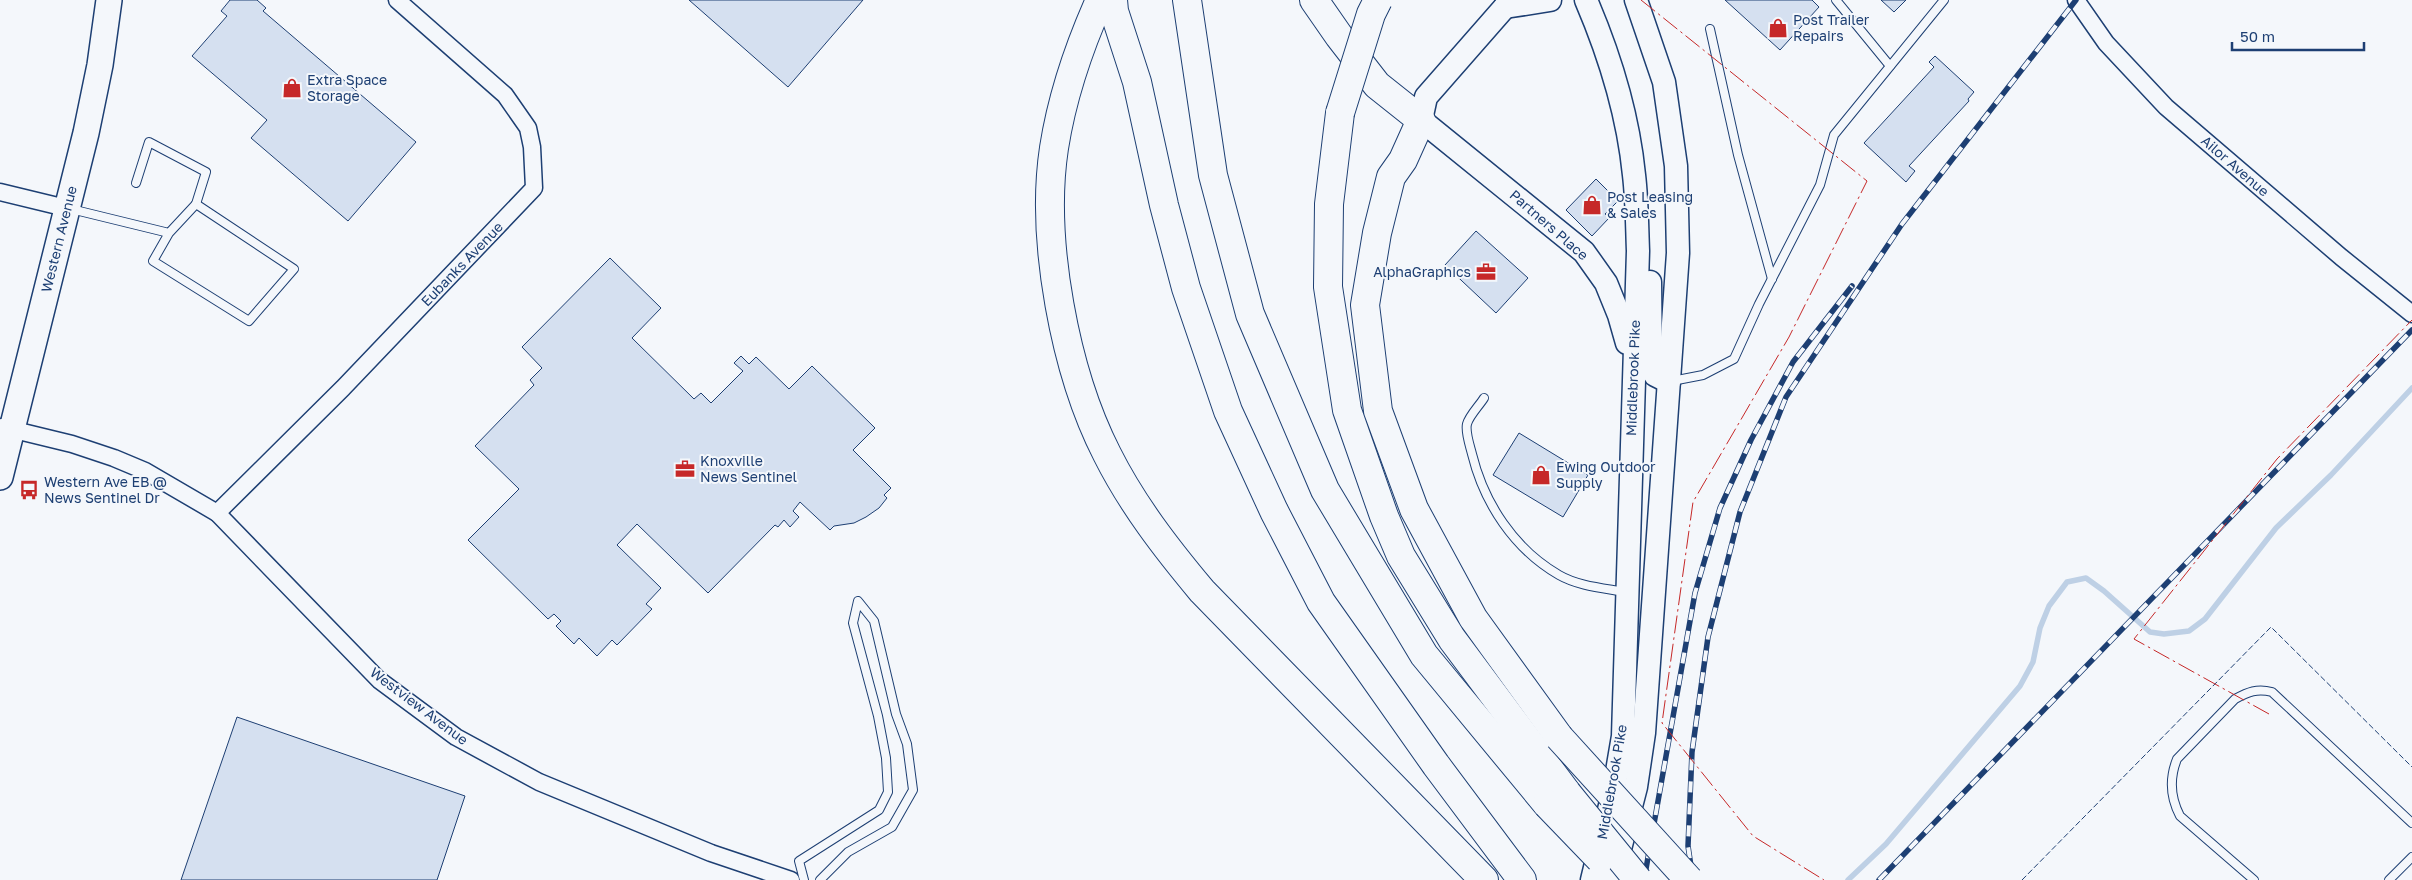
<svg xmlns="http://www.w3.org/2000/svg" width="2412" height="880" font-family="'Golos Text',sans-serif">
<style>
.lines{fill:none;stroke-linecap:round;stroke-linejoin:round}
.stream{stroke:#bed0e5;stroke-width:5.5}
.building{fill:#d5e0f0;stroke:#1d3f73}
.service-casing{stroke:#1d3f73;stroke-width:10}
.minor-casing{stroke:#1d3f73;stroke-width:19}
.secondary-casing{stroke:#1d3f73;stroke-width:25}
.primary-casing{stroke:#1d3f73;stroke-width:28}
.motorway-casing{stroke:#1d3f73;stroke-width:30}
.service{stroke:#f4f7fb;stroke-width:8}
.minor{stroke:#f4f7fb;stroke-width:16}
.secondary{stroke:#f4f7fb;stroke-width:22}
.primary{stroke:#f4f7fb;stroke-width:25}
.motorway{stroke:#f4f7fb;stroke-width:28}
.rail-casing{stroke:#1d3f73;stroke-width:5.5}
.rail{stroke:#f4f7fb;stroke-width:4;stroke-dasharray:11;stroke-linecap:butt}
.motorway-bridge-casing{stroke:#1d3f73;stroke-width:30;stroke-linecap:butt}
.motorway-bridge{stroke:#f4f7fb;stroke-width:28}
.fence{stroke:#1d3f73;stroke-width:1;stroke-dasharray:6 2.5;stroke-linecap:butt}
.power{stroke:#c62828;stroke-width:1;stroke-dasharray:18 4 2.5 4;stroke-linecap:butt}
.labels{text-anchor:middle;stroke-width:4;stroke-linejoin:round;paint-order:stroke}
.poi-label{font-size:14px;fill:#1d3f73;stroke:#f4f7fb;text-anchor:start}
.street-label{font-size:14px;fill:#1d3f73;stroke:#f4f7fb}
</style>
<rect width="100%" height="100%" fill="#f4f7fb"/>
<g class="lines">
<path class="stream" d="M1848,880L1886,844L2020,686L2033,662L2040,628L2049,606L2067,582L2086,578L2104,591L2150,632L2164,634L2189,631L2205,619L2276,528L2331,475L2412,388"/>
</g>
<g class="building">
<path d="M230,0H257L266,8L263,11L416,142L348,221L251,138L267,120L192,56L227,16L221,11Z"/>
<path d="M689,0H863L788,87Z"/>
<path d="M1725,0H1812L1819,7L1780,50Z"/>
<path d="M1881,0H1906L1894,12Z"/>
<path d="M1935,56L1974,92L1968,99L1969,101L1909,166L1915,171L1906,182L1864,143L1934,67L1929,62Z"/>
<path d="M1596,179L1618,201L1605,214L1609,218L1592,236L1566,210Z"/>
<path d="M1476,231L1528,278L1496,313L1445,265Z"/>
<path d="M610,258L661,308L632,338L694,399L701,393L711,403L743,371L734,363L741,356L749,364L756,357L789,389L812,366L875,428L853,450L891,488L884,495L887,498L879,508L866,517L854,523L834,526L830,530L800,502L793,511L799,517L790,527L784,520L778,527L775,525L708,593L637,524L617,545L661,588L646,604L652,609L617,645L612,640L597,656L579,638L574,644L556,626L561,621L554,614L548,619L468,540L519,489L475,446L534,385L530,380L542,368L522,347Z"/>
<path d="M1519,433L1588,475L1563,517L1493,475Z"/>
<path d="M237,717L465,796L437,880H181Z"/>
</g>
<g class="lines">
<defs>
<g id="service">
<path d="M1836,0L1890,66"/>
<path d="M1710,29L1738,155L1772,279"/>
<path d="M136,183L149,142L206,172L196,204"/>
<path d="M71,209L169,233L153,261L249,321L294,269L196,204L169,233"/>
<path d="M1672,381L1703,375L1734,359L1759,304L1820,185L1834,135L1944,0"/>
<path d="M1484,398C1479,406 1469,416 1467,424C1465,432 1470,446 1472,454C1484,503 1514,549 1559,575C1578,586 1603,588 1625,592"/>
<path d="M804,880L799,861L879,810L888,792L886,758L878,716L853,623L858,601L874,621L896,714L907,744L913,790L892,827L848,852L820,880"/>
<path d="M2254,880L2180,816C2170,797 2169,779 2177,759L2235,699C2248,692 2257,688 2272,692L2412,823"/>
<path d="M2389,880L2412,857"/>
</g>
<g id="minor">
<path d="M2076,0L2106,43L2166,107L2341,257L2412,314"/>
<path d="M0,192L66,208"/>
<path d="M2,427L72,444L114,458L145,471L217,513L379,680L456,737L539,782L711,853L791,880"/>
<path d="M217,513L343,388L534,188L532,147L528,128L505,95L397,0"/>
</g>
<g id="secondary">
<path d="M1511,0L1426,97L1421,120L1584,252L1606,283L1619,315L1627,343"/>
<path d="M1586,0C1610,56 1628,114 1634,175C1637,200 1637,226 1638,251L1623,736L1614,789L1592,880"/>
<path d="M1505,7L1550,0"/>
<path d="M1650,282L1651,366L1655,375L1669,382"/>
<path d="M1612,880L1636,787L1644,733L1678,253L1676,166L1664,82L1636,0"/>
</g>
<path id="primary" d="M0,477L86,133L100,65L109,0"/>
<g id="motorway">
<path d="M1100,0C1079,47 1062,97 1054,148C1040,240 1065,372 1107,454C1132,504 1166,548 1202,591L1484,880"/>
<path d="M1113,0L1114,11L1137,82L1164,205L1186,288L1228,411L1274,511L1321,602L1436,765L1522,880"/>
<path d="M1187,0L1213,175L1250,314L1325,490L1424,655L1547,804"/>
<path d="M1314,0L1339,36L1377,85L1421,120L1403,160L1391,177L1377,233L1365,305L1378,411L1414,509L1473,618L1559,737"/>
<path d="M1340,113L1329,204L1328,287L1347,410L1384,516L1401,556L1452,639L1567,793"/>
</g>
</defs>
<use href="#service" class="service-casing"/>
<use href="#minor" class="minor-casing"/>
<use href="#secondary" class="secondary-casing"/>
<use href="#primary" class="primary-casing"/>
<use href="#motorway" class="motorway-casing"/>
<use href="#service" class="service"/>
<use href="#minor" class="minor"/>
<use href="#secondary" class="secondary"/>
<use href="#primary" class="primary"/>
<use href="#motorway" class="motorway"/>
<defs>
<g id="rail">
<path d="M1644,880L1695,593L1720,508L1751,440L1793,362L1852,286"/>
<path d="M1693,880L1688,846L1692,752L1708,637L1740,512L1786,397L1902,224L2076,0"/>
<path d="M1879,880L2412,330"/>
</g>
</defs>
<use href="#rail" class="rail-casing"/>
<use href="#rail" class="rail"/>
<defs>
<g id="motorway-bridge">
<path d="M1340,113L1371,14L1378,0"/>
<path d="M1559,737L1689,880"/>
<path d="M1567,793L1638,880"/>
<path d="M1547,804L1600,859"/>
</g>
</defs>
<use href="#motorway-bridge" class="motorway-bridge-casing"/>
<use href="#motorway-bridge" class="motorway-bridge"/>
<path class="fence" d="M2022,880L2271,627L2412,767"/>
<g class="power">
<path d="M1641,0L1867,181L1789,337L1693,502L1662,723L1753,836L1824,880"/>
<path d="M2269,714L2134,639L2277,459L2412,320"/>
</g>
</g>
<defs>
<symbol id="shop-bare" viewBox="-9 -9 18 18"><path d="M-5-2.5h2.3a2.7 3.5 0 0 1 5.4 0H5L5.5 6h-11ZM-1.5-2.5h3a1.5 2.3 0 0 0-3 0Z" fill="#c62828" stroke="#f4f7fb" stroke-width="2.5" paint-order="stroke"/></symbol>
<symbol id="office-bare" viewBox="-9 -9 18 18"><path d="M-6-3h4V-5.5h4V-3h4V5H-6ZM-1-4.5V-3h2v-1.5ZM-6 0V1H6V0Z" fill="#c62828" stroke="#f4f7fb" stroke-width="2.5" paint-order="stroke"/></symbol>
<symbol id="bus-bare" viewBox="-9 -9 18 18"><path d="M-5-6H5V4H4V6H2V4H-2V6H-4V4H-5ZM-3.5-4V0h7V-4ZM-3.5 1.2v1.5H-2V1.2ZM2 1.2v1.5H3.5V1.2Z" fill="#c62828" stroke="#f4f7fb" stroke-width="2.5" paint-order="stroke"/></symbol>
</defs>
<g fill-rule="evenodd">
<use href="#shop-bare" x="1764" y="14" width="28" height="28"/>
<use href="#shop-bare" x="278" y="74" width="28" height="28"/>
<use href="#shop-bare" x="1578" y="191" width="28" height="28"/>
<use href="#office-bare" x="1472" y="258" width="28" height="28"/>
<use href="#office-bare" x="671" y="455" width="28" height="28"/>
<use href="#shop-bare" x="1527" y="461" width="28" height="28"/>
<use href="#bus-bare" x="15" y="476" width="28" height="28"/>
</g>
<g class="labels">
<g class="poi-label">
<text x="1793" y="25">Post Trailer<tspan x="1793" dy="16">Repairs</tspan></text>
<text x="307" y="85">Extra Space<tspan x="307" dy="16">Storage</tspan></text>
<text x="1607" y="202">Post Leasing<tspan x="1607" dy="16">&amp; Sales</tspan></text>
<text x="1471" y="277" text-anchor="end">AlphaGraphics</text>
<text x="700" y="466">Knoxville<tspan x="700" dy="16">News Sentinel</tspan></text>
<text x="1556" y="472">Ewing Outdoor<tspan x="1556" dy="16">Supply</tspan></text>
<text x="44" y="487">Western Ave EB @<tspan x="44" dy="16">News Sentinel Dr</tspan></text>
</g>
<g class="street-label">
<text transform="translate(2235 166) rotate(41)" y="5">Ailor Avenue</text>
<text transform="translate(1549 225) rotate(41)" y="5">Partners Place</text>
<text transform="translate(59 239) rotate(-76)" y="5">Western Avenue</text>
<text transform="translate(462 264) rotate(-46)" y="5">Eubanks Avenue</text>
<text transform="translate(1633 378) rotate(-88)" y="5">Middlebrook Pike</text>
<text transform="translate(419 706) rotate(37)" y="5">Westview Avenue</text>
<text transform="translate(1612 782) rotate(-80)" y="5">Middlebrook Pike</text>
</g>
</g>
<path d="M2232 42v8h132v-8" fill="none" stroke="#1d3f73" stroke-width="2.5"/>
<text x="2240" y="42" font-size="15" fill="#1d3f73" stroke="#f4f7fb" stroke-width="4" paint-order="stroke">50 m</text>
</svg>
